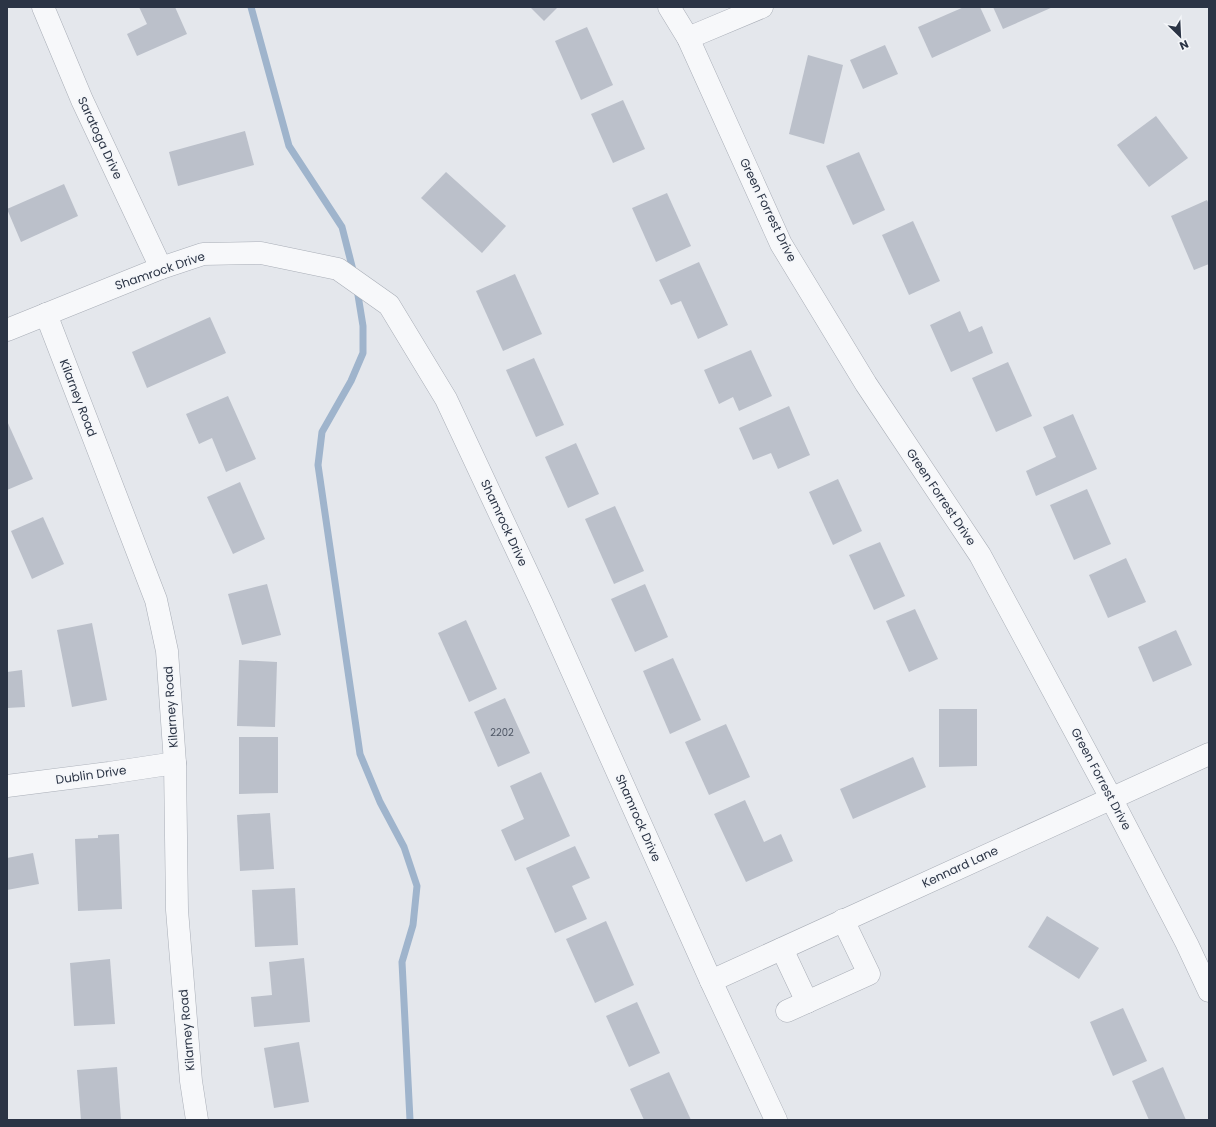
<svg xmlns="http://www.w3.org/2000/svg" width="1216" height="1127" font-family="Poppins,sans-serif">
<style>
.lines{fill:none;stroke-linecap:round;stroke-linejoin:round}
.stream{stroke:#9fb4cc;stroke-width:7}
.building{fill:#bbc0ca}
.minor-casing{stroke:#a9aeb7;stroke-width:23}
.minor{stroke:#f7f8fa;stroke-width:22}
.labels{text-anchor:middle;stroke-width:3;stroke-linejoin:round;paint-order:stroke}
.number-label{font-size:10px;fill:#4f5766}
.street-label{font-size:12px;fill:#2b3445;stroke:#f4f6f9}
</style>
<rect width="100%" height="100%" fill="#e4e7ec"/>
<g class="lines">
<g class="stream">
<path d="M251,7L289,146L342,227L354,274"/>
<path d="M357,289L363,326V353L351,381L322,432L318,465L360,754L380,802L404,847L417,886L413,925L402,962L410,1120"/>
</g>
</g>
<g class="building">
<path d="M139,7H175L187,34L137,56L127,34L147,24Z"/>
<path d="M530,7H558L544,21Z"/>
<path d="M964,7H980L991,31L932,58L918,27Z"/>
<path d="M993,7H1053L1003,29Z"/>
<path d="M587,27L613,85L581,100L555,41Z"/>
<path d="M885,45L898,74L863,89L850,60Z"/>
<path d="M808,55L843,65L824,144L789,134Z"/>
<path d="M623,100L645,149L613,163L591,114Z"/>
<path d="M1156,116L1188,158L1149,187L1117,145Z"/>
<path d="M245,131L254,165L178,186L169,152Z"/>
<path d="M859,152L885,210L853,225L826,166Z"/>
<path d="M446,172L506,226L482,253L421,198Z"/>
<path d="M64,184L78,216L21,242L7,209Z"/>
<path d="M667,193L691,246L656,262L632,208Z"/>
<path d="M1207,200L1209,204V264L1194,270L1171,216Z"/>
<path d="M913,221L940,281L909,295L882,235Z"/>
<path d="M699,262L728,325L698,339L681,301L671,305L659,280Z"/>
<path d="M515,274L542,334L503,351L476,291Z"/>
<path d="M960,311L969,332L982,326L993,353L951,372L930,325Z"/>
<path d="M210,317L226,353L147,388L132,352Z"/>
<path d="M751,350L772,396L739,411L733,397L719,404L704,370Z"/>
<path d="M534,358L564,425L536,437L506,370Z"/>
<path d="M1008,362L1032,416L996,432L972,378Z"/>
<path d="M228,396L256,459L226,472L212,438L199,444L186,414Z"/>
<path d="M789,406L810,455L778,469L771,453L753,460L739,428Z"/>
<path d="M1073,414L1097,469L1036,496L1026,471L1056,457L1043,427Z"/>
<path d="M7,421L33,479L7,490Z"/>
<path d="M576,443L599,494L568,508L545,457Z"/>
<path d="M838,479L862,531L833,545L809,492Z"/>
<path d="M240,482L265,539L233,554L207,497Z"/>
<path d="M1087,489L1111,544L1074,560L1050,505Z"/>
<path d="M615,506L644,571L614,584L585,519Z"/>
<path d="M43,517L64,564L32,579L11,531Z"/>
<path d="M880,542L905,596L874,610L849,555Z"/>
<path d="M1126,558L1146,602L1108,618L1089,575Z"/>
<path d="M267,584L281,635L242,645L228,594Z"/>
<path d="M645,584L668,637L635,652L611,599Z"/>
<path d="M915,609L938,659L909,672L886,621Z"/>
<path d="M466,620L497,689L469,702L438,633Z"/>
<path d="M92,623L107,700L72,707L57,630Z"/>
<path d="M1176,630L1192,665L1153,682L1138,647Z"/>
<path d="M673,658L701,720L670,734L643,671Z"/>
<path d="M239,660L277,662L275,727L237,726Z"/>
<path d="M22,670L25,707L7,708V672Z"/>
<path d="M505,698L530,753L498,767L474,712Z"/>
<path d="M939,709H977V766L939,767Z"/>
<path d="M726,724L750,777L709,795L685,742Z"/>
<path d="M239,737H278V793L239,794Z"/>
<path d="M913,757L926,787L853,819L840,789Z"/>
<path d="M541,772L570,836L515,861L501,830L524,819L510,786Z"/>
<path d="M745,800L764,842L781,834L793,861L746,882L714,814Z"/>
<path d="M270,813L274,869L240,871L237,815Z"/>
<path d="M119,834L122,909L78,911L75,839L98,838V835Z"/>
<path d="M575,846L590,878L572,886L587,919L555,933L526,868Z"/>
<path d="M33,853L39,884L7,890V858Z"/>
<path d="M295,888L298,945L255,947L252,890Z"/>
<path d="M1047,916L1099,948L1079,979L1028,947Z"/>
<path d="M606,921L634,985L595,1003L566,939Z"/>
<path d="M304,958L310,1022L254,1027L251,997L272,995L269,962Z"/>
<path d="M110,959L115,1024L74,1026L70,963Z"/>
<path d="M637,1002L660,1053L629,1067L606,1016Z"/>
<path d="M1123,1008L1147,1061L1113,1076L1090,1022Z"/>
<path d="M299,1042L309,1102L274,1108L264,1048Z"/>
<path d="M117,1067L121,1120H81L77,1070Z"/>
<path d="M1163,1067L1186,1120H1149L1132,1081Z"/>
<path d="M669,1072L691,1120H644L630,1089Z"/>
</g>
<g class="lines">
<defs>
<g id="minor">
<path d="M43,7L82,100L161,268"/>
<path d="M669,7L688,38L781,244L866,384L980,555L1111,798L1187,944L1209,991"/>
<path d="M688,38L762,7"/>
<path d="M46,314L156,600L167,651L175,763L177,910L191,1081L197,1120"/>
<path d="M7,330L161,268L203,254L261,253L338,269L389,305L446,399L542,604L711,981L776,1120"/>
<path d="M7,786L109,773L175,763"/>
<path d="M782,949L807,1002"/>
<path d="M711,981L1209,754"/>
<path d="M787,1011L869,974L843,920"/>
</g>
</defs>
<use href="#minor" class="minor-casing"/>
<use href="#minor" class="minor"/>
</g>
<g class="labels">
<g class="number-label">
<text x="502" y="736">2202</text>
</g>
<g class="street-label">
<text transform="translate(100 138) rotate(65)" y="4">Saratoga Drive</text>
<text transform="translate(768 210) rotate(64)" y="4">Green Forrest Drive</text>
<text transform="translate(160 271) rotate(-19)" y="4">Shamrock Drive</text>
<text transform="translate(78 398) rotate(69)" y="4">Kilarney Road</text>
<text transform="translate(941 497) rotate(56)" y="4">Green Forrest Drive</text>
<text transform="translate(504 523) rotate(65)" y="4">Shamrock Drive</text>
<text transform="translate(171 707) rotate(-94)" y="4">Kilarney Road</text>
<text transform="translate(91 775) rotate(-8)" y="4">Dublin Drive</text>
<text transform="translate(1101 779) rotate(62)" y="4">Green Forrest Drive</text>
<text transform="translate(638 818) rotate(66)" y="4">Shamrock Drive</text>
<text transform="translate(960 867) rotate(-25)" y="4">Kennard Lane</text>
<text transform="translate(187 1030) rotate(-95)" y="4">Kilarney Road</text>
</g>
</g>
<rect width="1216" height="1127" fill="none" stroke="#2b3445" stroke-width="16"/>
<g transform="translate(1180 36) rotate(156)" stroke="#f4f6f9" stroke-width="3" paint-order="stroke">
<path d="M0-3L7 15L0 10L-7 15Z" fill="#2b3445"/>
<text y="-6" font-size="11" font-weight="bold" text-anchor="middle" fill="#2b3445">N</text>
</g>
</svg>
